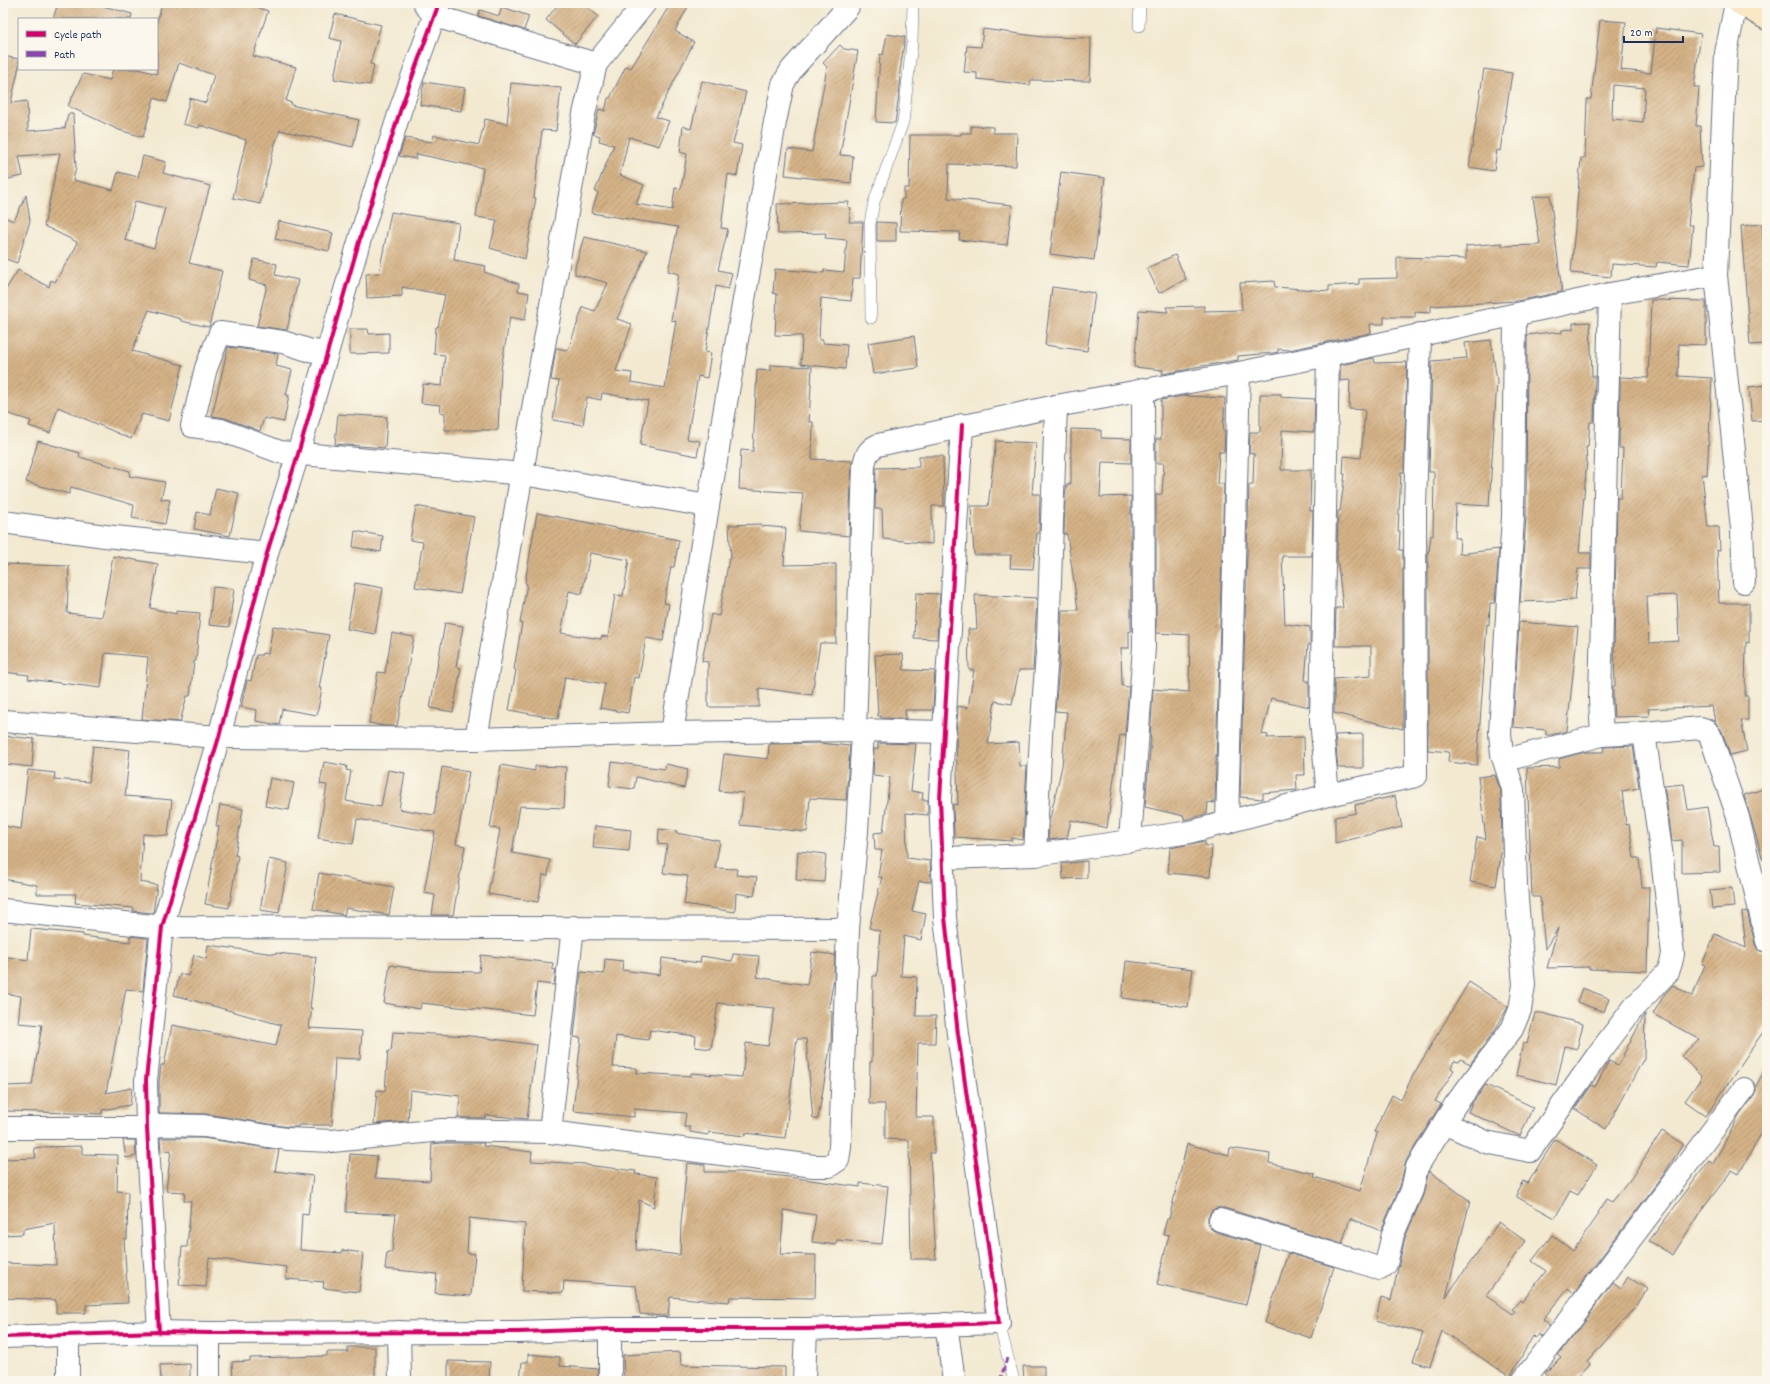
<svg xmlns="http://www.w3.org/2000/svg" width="1770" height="1384" font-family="Dekko,sans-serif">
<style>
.building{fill:url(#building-hatch);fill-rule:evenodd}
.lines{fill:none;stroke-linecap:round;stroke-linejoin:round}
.lane-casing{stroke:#667086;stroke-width:12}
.street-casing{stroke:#667086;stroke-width:24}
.secondary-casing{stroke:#667086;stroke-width:24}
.lane{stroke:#fff;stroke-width:11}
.street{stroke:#fff;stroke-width:22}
.secondary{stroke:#fae7c3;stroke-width:22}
.quiet{stroke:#8e44ad;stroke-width:3;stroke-dasharray:6 3;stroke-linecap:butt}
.cycleway-casing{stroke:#fbf7ec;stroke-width:6}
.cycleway{stroke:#d6006c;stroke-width:4}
</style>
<defs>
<pattern id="building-hatch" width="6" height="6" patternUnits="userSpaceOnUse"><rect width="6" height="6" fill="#d5b387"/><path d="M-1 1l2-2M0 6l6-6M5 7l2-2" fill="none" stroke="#ac9272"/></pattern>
</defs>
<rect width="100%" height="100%" fill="#fbf7ec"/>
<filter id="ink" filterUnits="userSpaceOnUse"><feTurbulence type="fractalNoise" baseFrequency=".025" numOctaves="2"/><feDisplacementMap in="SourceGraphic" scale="8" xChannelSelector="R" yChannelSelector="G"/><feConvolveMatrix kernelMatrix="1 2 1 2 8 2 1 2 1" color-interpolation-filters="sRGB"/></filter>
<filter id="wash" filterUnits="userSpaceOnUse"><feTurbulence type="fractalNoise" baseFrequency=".012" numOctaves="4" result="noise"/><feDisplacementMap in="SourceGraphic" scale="16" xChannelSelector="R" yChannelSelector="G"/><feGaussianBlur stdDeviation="0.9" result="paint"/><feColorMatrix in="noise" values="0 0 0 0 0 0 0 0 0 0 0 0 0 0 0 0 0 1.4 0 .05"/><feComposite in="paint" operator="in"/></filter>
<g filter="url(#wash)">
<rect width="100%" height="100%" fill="#f2e9d0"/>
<g id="blocks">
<g class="building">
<path d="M58,3H92L132,14L131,19H53Z"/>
<path d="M162,3H243L268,11L253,56L296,67L286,101L292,103L291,105L359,120L353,147L280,130L274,147L260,204L233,198L246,140L200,125L199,128L183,124L190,98L206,103L214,75L179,63L167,102L154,98L143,137L119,130L68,106L83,74L110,80L113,69H139L157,74V22Z"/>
<path d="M559,3H582L598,16L575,44L546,20Z"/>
<path d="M671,3H690L675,31L694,42L656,117L669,121L659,146L629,137L620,175L644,185L636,204L672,210L675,188L681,189L687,154L680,152L683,126L691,129L702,81L746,92L733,143L742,145L737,176L728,174L721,228L728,229L718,270L732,273L728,289L716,286L705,352L711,353L707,378L698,376L687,439L700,441L697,456L640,445L648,401L602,393L601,400L587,397L583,425L553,420L559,381L551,380L556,348L568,350L583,307L595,311L608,283L575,274V267L584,237L647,251L617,319L632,324L616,371L632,373L631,382L665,388L676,321L671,320L679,274L668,271L678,227L591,213L598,193L595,191L614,145L599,141L600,136L593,134L599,109L605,111L608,98H610L626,66L631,68Z"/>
<path d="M502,7L529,16L524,30L478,16L480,10L499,16Z"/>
<path d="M335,14L381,25L370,64L374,65L370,85L334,79L341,41L329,38Z"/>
<path d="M1600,20L1626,22L1621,70L1651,73L1656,28L1701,34L1694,87H1699L1696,126H1700L1702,167L1694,168L1688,225H1693L1689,265L1657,262L1656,267L1612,264L1611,277L1571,273L1581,158H1585L1587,99H1591ZM1613,85L1645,88L1643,122L1612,119Z"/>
<path d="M983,29L1043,37L1091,38L1090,81L1031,80L1030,85L977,79V73L964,72L967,46L981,47Z"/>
<path d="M887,34L905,37L899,78H901L895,123L876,122L880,54L883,55Z"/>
<path d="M840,45L844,49L858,51L840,155L853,156L851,183L785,175L788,149L812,152L827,67L823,63Z"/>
<path d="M3,56L19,59V66L11,103L27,101L28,131L65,128L68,114H73L76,168L73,180L113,190L118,172L138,177L143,156L166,162L163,173L210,186L189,263L222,271L209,327L181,321V319L149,310L132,351L183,365L169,421L142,414L131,439L58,407L50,433L29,426L31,421L3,412V294L18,270L49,287L51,280L55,282L76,247H75L77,242L44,226L60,153L19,156L23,176L3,180ZM135,201L165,208L154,248L125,240Z"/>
<path d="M1484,69L1512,73L1500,151L1497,150L1494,171L1469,167Z"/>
<path d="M424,82L465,88L461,111L420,105Z"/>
<path d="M511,83L561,88L556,131L542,130L534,198H536L525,259L490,248L497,220L476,217L483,168L417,154L416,159L399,156L405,138L432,142L434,135L479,145L485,119L507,124Z"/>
<path d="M971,126L993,127V133H1017L1016,166L949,164L948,198L1012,205L1007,245L959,240L960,232L900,231L901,199H904V188H909L910,135H961V133H971Z"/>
<path d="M1061,172L1105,178L1094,260L1050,254Z"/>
<path d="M26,195L30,221L17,263L3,258V217L14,221Z"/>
<path d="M1550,195L1562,292L1517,301L1431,306V313L1415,312V317H1384V324H1370L1371,333L1289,350L1278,349V352L1273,353L1238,356V360L1190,368V369L1162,374L1163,370L1134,367L1139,310L1168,312L1166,307L1204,306V311L1242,310L1240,283L1274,281L1275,287L1329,291V286L1359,284V279L1397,278V257L1466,259V246L1502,243V246L1540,245L1533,197Z"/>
<path d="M849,202L848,207L851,208L849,222H863L860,278H853L851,301L821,298L819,340H823V343L847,345L845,369L801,364L802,336L775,335L777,294L773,293L775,269L824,273V270L844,272L847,240L825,238L826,233L778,234L777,204Z"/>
<path d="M391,212L459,223L454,260L486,266L484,272L519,284L518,291L529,293L525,320L510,317L501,369L498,430H445V413L440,412L441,405L421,403L423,384L442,386L445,355L434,354L436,327H438L445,295L402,287V296L367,298L366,274L379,273Z"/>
<path d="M279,221L333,233L329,251L275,239Z"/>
<path d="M877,222L896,223V241H877Z"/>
<path d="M1762,224L1767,287V344L1750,345L1741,226Z"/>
<path d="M1175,255L1186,279L1159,293L1147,268Z"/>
<path d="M254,259L277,264L275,275L298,280L287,330L257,326L267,285L249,280Z"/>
<path d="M1052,287L1095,293L1087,351L1045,345Z"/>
<path d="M1651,300L1706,301V345L1679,344L1678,376L1712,378L1707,475L1702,474L1708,527H1719L1720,550H1717L1719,603H1749V643L1746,642L1745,696H1748V720H1741L1747,751L1730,755L1722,731L1715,722L1712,706L1648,709L1649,716L1614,717L1613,699V686H1615L1614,648L1617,498H1621L1623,448H1619L1620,377L1648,378ZM1677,595L1679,641L1649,643L1647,596Z"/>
<path d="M1590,322L1592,376H1595L1594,422H1590L1588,447H1586L1587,461L1579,553H1591V569H1578L1575,600L1520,602L1526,517L1527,335L1552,332L1562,333V330L1573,329V323Z"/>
<path d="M350,329H368L369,334L389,333V353L350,354Z"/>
<path d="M914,336L918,368L873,374L868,343Z"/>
<path d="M1491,340L1497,381L1489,506L1456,504L1455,538H1460L1459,554L1499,549L1495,603H1490L1489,625L1487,624L1477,765L1448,762L1449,752L1428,750V551H1429L1431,535L1433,536L1434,472H1429L1432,361L1467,358L1465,343Z"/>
<path d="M228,347L278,354L276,366L292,370L286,395H289L284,422L264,418L260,431L225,418L212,416Z"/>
<path d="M1374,358L1375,363L1406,362L1407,364L1404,472H1401L1398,531H1400L1399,550H1403V729L1334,713V679L1371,676V646H1335L1336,608H1343L1337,556L1338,511H1340L1345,474H1343L1344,456L1361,458L1365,410L1349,409L1350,380L1340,381V365Z"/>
<path d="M770,365L812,367L809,422H813L812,459L852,461L849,536L799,531L803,493L739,489L741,450L753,451L757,370L770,371Z"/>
<path d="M1767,385V420L1752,421L1749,387Z"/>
<path d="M1260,394H1281V397L1315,399L1314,432L1282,430L1281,470H1311L1310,511H1313L1312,556H1282L1285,624L1310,627V645H1308L1305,681H1309V707L1271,698L1262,734L1268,735L1267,738L1304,737L1305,775H1296L1297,790L1263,793V799L1240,797L1249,485H1253L1254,454L1249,453L1250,432H1260Z"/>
<path d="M1189,395V396L1225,398L1223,431H1225L1224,452H1219L1217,484H1224L1215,799V803L1208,802L1207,814L1184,820V816L1145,807L1151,738H1150L1153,689L1189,692L1190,635L1156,633V495L1162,494L1164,463H1156V439H1161V400Z"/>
<path d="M338,414L387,417L385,448L335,444Z"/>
<path d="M1071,429L1101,430V438L1131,439V463L1102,462L1100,497L1131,496V631H1129V648H1121L1122,686L1129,687L1125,736L1120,735L1107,828L1071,820L1067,838L1048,840L1049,823L1062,766L1067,712L1055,711L1059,668L1062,610H1078L1067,534H1064L1065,495L1067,484H1071Z"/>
<path d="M38,441L80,453L79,457L130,471L129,476L165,482L161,499L170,500L165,524L132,518L134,505L71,487L69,494L26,482Z"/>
<path d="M996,441L1036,443L1032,494H1040L1039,533H1037L1033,569L1010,568L1011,555H974L971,506H988Z"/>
<path d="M919,456H943L944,506H932V544L883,539L882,509H875L876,468L919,467Z"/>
<path d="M216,488L239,493L230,536L194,529L197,512L210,515Z"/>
<path d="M416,506L474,517L460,594L415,587L423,542L410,540Z"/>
<path d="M537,513L679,540L674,567H671L664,603L669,604L663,641L646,638L639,678L634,677L628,713L600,708L605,684L565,677L558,719L509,710L516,670L514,669L522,623H520L527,584L525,583ZM590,553L629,560L623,596L615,595L608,637L602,636L601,639L561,633L569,591L582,594Z"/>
<path d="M761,524V526L786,528L784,565L836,564V643H820L812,695L759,688V707H708V662L702,661L711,614L719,616L729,558H731L729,525Z"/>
<path d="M355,531L383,536L381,552L353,547Z"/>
<path d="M113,556L158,564L150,608L176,614V611L200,613L196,661H194L190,696H187L180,722L142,719L148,657L105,653L101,688L28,679L29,675L3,672V564L69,566L67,613L102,617Z"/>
<path d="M355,583L383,588L375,634L347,629Z"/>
<path d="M213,587L234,589L229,627L209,625Z"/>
<path d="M916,593L940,594L937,639L914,638Z"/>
<path d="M975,595L1037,598L1033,670H1019L1012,704L995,701L988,744L1019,742L1020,766H1027L1023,840L1012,838V841L954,837L953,804L958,805L956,737L958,706L968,708L974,670H969L968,629H977Z"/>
<path d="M1519,622L1578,627L1567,731L1550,735H1546V730L1513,727Z"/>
<path d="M445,623L463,626L456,667L461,668L453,712L430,708Z"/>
<path d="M273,626L329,635L319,688H322L317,715L282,709L279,725L256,721L257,710L241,707L247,680L251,681L256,655H262V653L268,654Z"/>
<path d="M392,633L414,637L397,726H385L369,723L378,672L385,673Z"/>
<path d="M903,654L904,670L935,671L933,710H905L906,719L881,718V716H878L875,655Z"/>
<path d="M1363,734V768H1338L1335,735Z"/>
<path d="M6,736L34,739L32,767L4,764Z"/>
<path d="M818,743L850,746L846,800L810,798L807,832L740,825L744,793L719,791L724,754L768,759L769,744Z"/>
<path d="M878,743L916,744L911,791L923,793L922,800H928V815L906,813L907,858L930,861L931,882L919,881L912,911L926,914L921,940L904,936L901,976L917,977L916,1016H936L935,1043H918L916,1117H934V1153H930L936,1259H911L909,1140L885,1139V1104H869L870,1062H872L873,976H877L880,931L869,928L882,877H878L882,850H875L874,833L883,832L890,777L873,775L874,749H878Z"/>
<path d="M93,746L130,750L125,796L172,800L168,836L143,834L140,882L157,885L153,913L133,911L134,908L75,903L76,894H37V885L3,879V826L21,829L28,770L55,773L54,779L89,782Z"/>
<path d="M1633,746L1639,788L1622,791L1626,825L1629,824L1634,858H1639L1642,887H1649L1647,971L1589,969V967L1547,968L1558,928L1545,949L1540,897H1532L1527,768L1559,767V759L1585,752H1603L1604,747Z"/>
<path d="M324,762L347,766L346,770L351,771L346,801L381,807L388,770L405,773L399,809L434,815L442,767L469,772L456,844L465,846L453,915H432L435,895L424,893L435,832L357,819L353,844L318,838L327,785L320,784Z"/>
<path d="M612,762L665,769L666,764L688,769L684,788L636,777L634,789L609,786Z"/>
<path d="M501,765L535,771V766L566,767L564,808L520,806L512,853L550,860L548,876L543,875L538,902L488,894L500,829L490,828Z"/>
<path d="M1495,775L1501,791L1502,848L1496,886L1470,882L1477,837L1486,839L1478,777Z"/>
<path d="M270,778L294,783L289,810L265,806Z"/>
<path d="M1684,784L1688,810L1707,807L1714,847H1719L1720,872L1682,873V840L1672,841L1664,786Z"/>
<path d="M1767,788V860H1763L1744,795Z"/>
<path d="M1395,796L1402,827L1335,843V817L1356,813L1355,805Z"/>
<path d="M220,805L243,809L235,855L238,856L229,908L205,904L219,826H216Z"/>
<path d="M595,826L631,830L629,851L593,848Z"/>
<path d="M659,829L677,831L676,833L720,841L715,868L737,869L736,875L757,877L754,896L736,893L735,912L684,904L688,876L663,873L667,845L658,844Z"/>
<path d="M1205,841V846H1212L1210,877L1168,873L1170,848Z"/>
<path d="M798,851L826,854L824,882L796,880Z"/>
<path d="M269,859L288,863L279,913L260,910Z"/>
<path d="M1087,861V878L1063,879L1062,864Z"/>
<path d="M319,873L394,887L389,915L346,908L344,915L313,909Z"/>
<path d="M1732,888L1734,907L1712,909L1710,890Z"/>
<path d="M1747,911L1755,944L1758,950L1767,953V1026L1706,1116L1685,1101L1702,1077L1681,1056L1699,1039L1653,1014L1664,995L1673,985L1692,996L1705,965L1702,964L1715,934L1746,948L1742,912Z"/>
<path d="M31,929L83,934V936L130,942V936L148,938L143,991L126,989L106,1093L132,1088L130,1105L102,1110V1114L7,1111L6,1086L32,1085L42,1025L18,1023L21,996L3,993V956L28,960Z"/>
<path d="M208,945L275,954L276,953L316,957L310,1008H312L309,1028L362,1031L360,1059L335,1058L332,1125H298V1127H288L206,1114L159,1113V1083L161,1065H164L172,1025L276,1046L281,1025L174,995L180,974L188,976L194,955L206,959Z"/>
<path d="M812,952L835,955L834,979L828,1011L832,1012L831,1042L818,1119H813L806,1039H797L785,1138L745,1133V1136L709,1132L708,1135L690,1132V1127H684L686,1113L634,1109V1117L573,1111L581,1038L574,1037L581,972L604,974L605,959L623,961L622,970L660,975L662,958L700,963L701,956L732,961L733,954L759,956L757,977L807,985ZM718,1003L775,1008L768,1046L746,1043L742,1077L691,1073V1076L637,1073V1068L613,1067L616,1036L648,1040L650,1030L696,1036L695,1047L711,1049Z"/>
<path d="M481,955L553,963L552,969L556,970L554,985L537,983L533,1015L421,1003L420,1009L384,1003L390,965L430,971L479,972Z"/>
<path d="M1126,961L1193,969L1188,1007L1122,998Z"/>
<path d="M1469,982L1508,1007L1496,1029L1470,1064L1461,1059L1459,1062L1454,1061L1451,1068L1454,1070L1435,1101L1441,1104L1406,1161L1400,1186L1381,1231L1350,1218L1342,1244L1224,1208H1217L1211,1211L1208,1217V1223L1211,1229L1216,1232L1260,1245L1246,1305L1157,1284L1169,1235L1163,1234L1167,1219H1169L1187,1144L1229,1155L1230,1148L1270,1154L1269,1163L1315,1174L1314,1177L1360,1191L1377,1133L1374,1132L1392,1095L1401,1100L1412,1077Z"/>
<path d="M1582,988L1609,998L1604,1012L1577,1002Z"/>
<path d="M1535,1013H1542L1583,1024L1577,1049L1565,1046L1556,1085L1516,1075L1523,1043L1527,1044Z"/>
<path d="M1645,1014L1644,1058L1606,1129L1575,1109L1592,1085L1595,1087L1609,1061L1618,1065Z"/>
<path d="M393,1032L471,1036L537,1045L527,1119L486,1115L485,1118H458L460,1096L410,1090L408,1121L374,1124L377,1090L385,1091L388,1051H391Z"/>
<path d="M1767,1066V1123L1739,1174L1732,1170L1698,1215L1673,1255L1649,1241L1709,1161L1713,1164L1739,1116L1754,1096L1756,1091V1086Z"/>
<path d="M1486,1085L1533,1107L1520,1136L1468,1112L1472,1103Z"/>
<path d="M1662,1131L1683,1144L1664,1174L1574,1293L1568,1288L1543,1319L1550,1325L1541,1337L1538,1334L1535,1338L1533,1336L1510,1377L1442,1331L1430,1366L1413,1361L1423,1333L1376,1320L1381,1297L1391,1300L1405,1238L1423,1195L1429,1171L1470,1201L1446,1297L1499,1222L1525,1241L1486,1296L1513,1314L1515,1311L1512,1309L1520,1300L1522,1302L1546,1271L1532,1261L1552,1235L1573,1251L1599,1214L1598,1213L1606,1199L1612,1202L1632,1177Z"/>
<path d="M160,1138H203L279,1150L275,1171L313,1176L308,1215L302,1214L300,1250L342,1253V1250L363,1253L359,1292L323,1288L324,1282L286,1279L287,1267L209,1258L206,1287L179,1285L182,1247H187L191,1201H184L185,1192L166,1191L171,1150L161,1152Z"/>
<path d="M1555,1139L1597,1165L1578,1195L1570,1191L1555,1218L1517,1197V1191L1523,1181L1528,1183Z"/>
<path d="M123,1140H135L136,1156L126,1158Z"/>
<path d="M443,1143H484L483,1146L532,1152L531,1161L586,1164V1165L636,1171L635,1174L657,1177L654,1207L639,1200L636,1250L680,1255L681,1224L687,1163L705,1165V1172H743L789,1177L860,1187V1183L888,1186L882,1244L837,1240L836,1245L812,1242L816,1215L784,1210L780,1254L816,1255L815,1298L730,1297L729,1302L670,1297L668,1316H662L640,1314L636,1286L564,1281L563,1293L522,1291L525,1224L469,1218L467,1253L475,1254L471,1296L435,1293L437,1274L385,1269L387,1252H392L396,1214L346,1212V1204L350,1154L377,1156L375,1178L430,1181L432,1144Z"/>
<path d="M82,1146V1154L118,1155L117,1191L128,1192L127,1239H124L128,1303L86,1305V1313H56V1300L3,1298V1263L56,1265L55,1223L23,1229V1234L3,1235V1159L36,1158L34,1148L43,1147Z"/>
<path d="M1288,1253L1334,1267L1311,1338L1265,1323Z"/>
<path d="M1628,1277L1647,1289L1635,1309L1634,1308L1588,1361L1590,1364L1574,1381H1552L1545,1373L1561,1357L1558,1355L1613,1282L1621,1288Z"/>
<path d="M348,1347H375V1381H233L232,1362L250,1361V1358L327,1356V1352H348Z"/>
<path d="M680,1352L681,1365L785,1367V1381H624L623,1355Z"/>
<path d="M528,1354L560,1357V1366L598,1369V1381H520L522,1362H528Z"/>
<path d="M448,1361L490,1362L489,1381H448Z"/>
<path d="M190,1364V1381H161L160,1365Z"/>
<path d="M1023,1366H1044V1381H1024Z"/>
</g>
</g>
</g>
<g filter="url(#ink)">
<use href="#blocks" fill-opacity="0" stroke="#667086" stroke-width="1"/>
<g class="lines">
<defs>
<g id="lane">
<path d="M1139,26L1140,3"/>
<path d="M871,318L870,224L874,202L903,122L912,43L913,3"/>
<path d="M999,1323L1014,1381"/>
</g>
<g id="street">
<path d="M1736,3L1726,53L1716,275L1742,529L1744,582"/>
<path d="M425,5L435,16L596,64L645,3"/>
<path d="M1610,294L1600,699L1602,735L1644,733L1700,728L1706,730L1710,735L1738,817L1767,941"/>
<path d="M327,353L308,350L283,342L220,333L206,368L192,426L221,430L280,452L523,474L708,506"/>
<path d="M3,522L105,536L267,553"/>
<path d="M3,721L219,737L476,739L672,733L855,730L945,732"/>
<path d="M855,730L864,465C866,455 868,450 878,445L1056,406L1239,373L1328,355L1610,294L1716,275"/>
<path d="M672,733L708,506L775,122L783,84L792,69L848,7"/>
<path d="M476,739L584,114L596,64"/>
<path d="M1505,760L1602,735"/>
<path d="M1328,795L1321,720L1328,355"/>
<path d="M1227,823L1239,373"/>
<path d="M1130,840L1144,647L1143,389"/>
<path d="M1035,855L1041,735L1048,640L1056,406"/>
<path d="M942,858L1035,855L1190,832L1328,795L1416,776L1415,508L1420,334"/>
<path d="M3,910L162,927L848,929"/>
<path d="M1444,1123L1486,1142L1530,1151L1599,1053L1635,1006L1668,972L1671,963L1673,954L1661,850L1644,733"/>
<path d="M3,1128H147L161,1125L204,1126L287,1139L332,1141L442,1130L550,1132L814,1166H829L838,1160L840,1147L848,929L857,831L863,731"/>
<path d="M550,1132L573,927"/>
<path d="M1220,1220L1357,1261L1380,1269L1386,1264L1393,1234L1412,1190L1417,1167L1455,1105L1512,1029L1520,1010L1524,985L1516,886L1513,789L1502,754L1500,733L1513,517L1515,315"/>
<path d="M946,1324L954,1381"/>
<path d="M159,1332L147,1128L146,1080L162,927L219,737L267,553L298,454L361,235L401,108L439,3"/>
<path d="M399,1332L400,1381"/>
<path d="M68,1336V1381"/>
<path d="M3,1337L159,1332L209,1333L518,1332L610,1329H806L999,1323L958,1034L945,917L940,799L962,425"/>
<path d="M209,1381V1333"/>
<path d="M610,1381V1329"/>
<path d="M804,1381L806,1329"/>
<path d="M1523,1381L1744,1089"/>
</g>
<path id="secondary" d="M1739,3L1767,19"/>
</defs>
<use href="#lane" class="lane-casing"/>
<use href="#street" class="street-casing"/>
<use href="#secondary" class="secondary-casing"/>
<use href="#lane" class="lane"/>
<use href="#street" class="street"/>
<use href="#secondary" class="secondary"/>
<path class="quiet" d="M1000,1381L1007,1358"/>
<defs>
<g id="cycleway">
<path d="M159,1332L147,1128L146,1080L162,927L219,737L267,553L298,454L361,235L401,108L439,3"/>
<path d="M3,1337L159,1332L209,1333L518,1332L610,1329H806L999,1323L958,1034L945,917L940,799L962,425"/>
</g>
</defs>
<use href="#cycleway" class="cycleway-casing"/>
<use href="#cycleway" class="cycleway"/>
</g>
</g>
<rect width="1770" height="1384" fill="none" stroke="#fbf7ec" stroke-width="16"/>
<rect x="18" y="18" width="140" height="52" fill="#fbf7ec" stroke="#a1a7b3"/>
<rect x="26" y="31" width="20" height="6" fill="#d6006c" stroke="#a1a7b3"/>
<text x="54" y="38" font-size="12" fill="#1b2f5e">Cycle path</text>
<rect x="26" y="51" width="20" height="6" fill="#8e44ad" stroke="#a1a7b3"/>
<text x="54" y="58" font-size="12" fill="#1b2f5e">Path</text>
<path d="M1624 36v6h59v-6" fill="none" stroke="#1b2f5e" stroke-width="2"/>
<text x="1630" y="36" font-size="12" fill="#1b2f5e" stroke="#fbf7ec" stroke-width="3" paint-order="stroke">20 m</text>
</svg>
